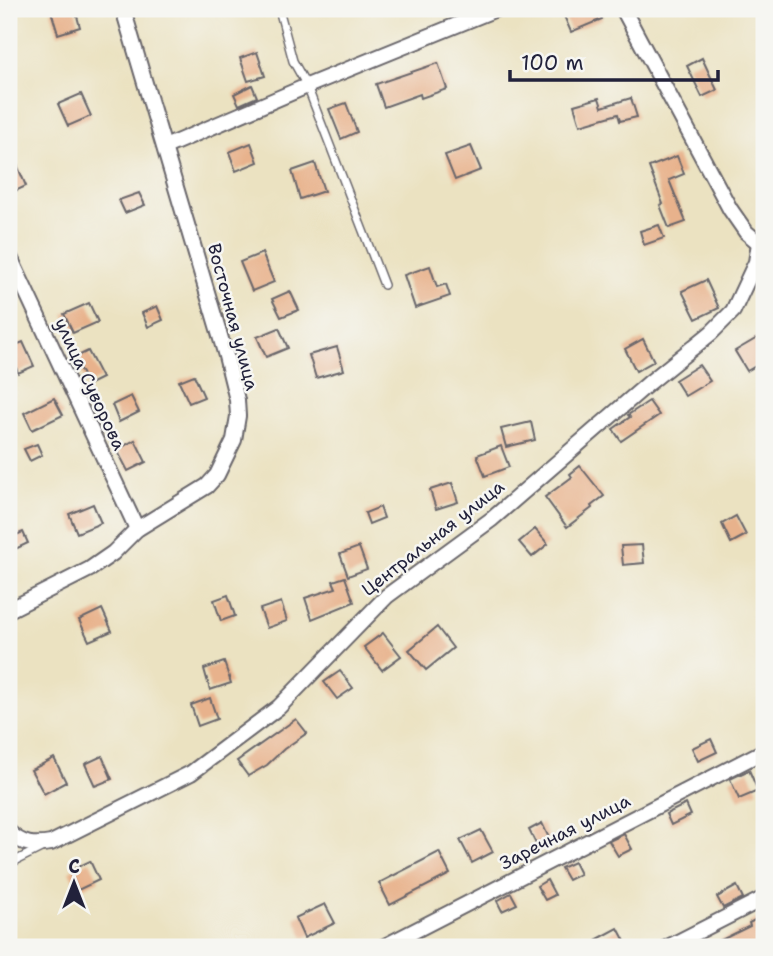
<svg xmlns="http://www.w3.org/2000/svg" width="773" height="956" font-family="'Shantell Sans',sans-serif">
<style>
.building{fill:#e8b28c}
.lines{fill:none;stroke-linecap:round;stroke-linejoin:round}
.service-casing{stroke:#68656a;stroke-width:10}
.minor-casing{stroke:#68656a;stroke-width:18}
.service{stroke:#fff;stroke-width:7}
.minor{stroke:#fff;stroke-width:14}
.labels{text-anchor:middle;stroke-width:5;stroke-linejoin:round;paint-order:stroke}
.street-label{font-size:18px;fill:#22223b;stroke:#f6f6f2}
</style>
<rect width="100%" height="100%" fill="#f6f6f2"/>
<filter id="ink" filterUnits="userSpaceOnUse"><feTurbulence type="fractalNoise" baseFrequency=".0143" numOctaves="2"/><feDisplacementMap in="SourceGraphic" scale="14" xChannelSelector="R" yChannelSelector="G"/><feConvolveMatrix kernelMatrix="1 2 1 2 8 2 1 2 1" color-interpolation-filters="sRGB"/></filter>
<filter id="wash" filterUnits="userSpaceOnUse"><feTurbulence type="fractalNoise" baseFrequency=".00686" numOctaves="4" result="noise"/><feDisplacementMap in="SourceGraphic" scale="28" xChannelSelector="R" yChannelSelector="G"/><feGaussianBlur stdDeviation="1.57" result="paint"/><feColorMatrix in="noise" values="0 0 0 0 0 0 0 0 0 0 0 0 0 0 0 0 0 1.4 0 .05"/><feComposite in="paint" operator="in"/></filter>
<g filter="url(#wash)">
<rect width="100%" height="100%" fill="#ebe2c1"/>
<g id="blocks">
<g class="building">
<path d="M59,9H75L80,27L58,34L51,11Z"/>
<path d="M561,9H598L602,19L571,32Z"/>
<path d="M257,52L265,76L248,81L240,58Z"/>
<path d="M702,58L717,90L702,97L687,66Z"/>
<path d="M438,63L447,89L421,98L420,94L384,107L376,84Z"/>
<path d="M252,85L257,97L239,105L234,94Z"/>
<path d="M81,94L91,116L68,126L58,104Z"/>
<path d="M599,98L602,107L631,98L637,117L620,121L618,114L580,125L574,105Z"/>
<path d="M346,103L357,132L341,139L329,109Z"/>
<path d="M251,143L258,162L236,171L229,152Z"/>
<path d="M471,146L481,170L455,180L445,155Z"/>
<path d="M677,156L684,174L669,180L686,222L669,228L660,205L663,204L649,167Z"/>
<path d="M315,163L324,191L300,199L292,171Z"/>
<path d="M17,165L26,186L9,194V169Z"/>
<path d="M139,193L145,205L125,213L119,200Z"/>
<path d="M659,225L664,238L644,245L640,231Z"/>
<path d="M262,253L274,282L252,291L240,262Z"/>
<path d="M430,266L437,287L446,284L450,296L415,308L404,275Z"/>
<path d="M706,280L719,308L696,319L682,291Z"/>
<path d="M290,291L299,310L281,317L272,299Z"/>
<path d="M89,303L98,322L73,333L64,314Z"/>
<path d="M157,306L163,320L148,327L142,313Z"/>
<path d="M279,328L288,348L266,357L257,337Z"/>
<path d="M764,334V361L747,371L735,351Z"/>
<path d="M643,339L654,361L636,371L625,349Z"/>
<path d="M23,342L34,366L18,373L9,348Z"/>
<path d="M337,347L344,370L316,378L309,355Z"/>
<path d="M88,351L102,378L88,385L74,358Z"/>
<path d="M699,365L710,381L685,396L675,380Z"/>
<path d="M194,375L204,397L189,403L179,381Z"/>
<path d="M131,396L139,412L119,422L112,405Z"/>
<path d="M54,398L63,415L32,430L24,413Z"/>
<path d="M649,401L659,415L621,441L613,429L630,417L628,415Z"/>
<path d="M531,422L535,440L506,447L501,429Z"/>
<path d="M135,440L146,462L128,471L117,450Z"/>
<path d="M37,444L42,455L30,461L24,449Z"/>
<path d="M501,446L509,467L485,476L477,455Z"/>
<path d="M580,466L604,496L591,506L592,508L567,527L545,497L572,477L570,474Z"/>
<path d="M452,483L458,502L436,509L430,490Z"/>
<path d="M93,504L101,523L77,533L69,514Z"/>
<path d="M380,507L384,518L369,524L365,513Z"/>
<path d="M736,516L746,535L731,543L722,524Z"/>
<path d="M535,529L548,544L532,557L519,542Z"/>
<path d="M23,532L28,543L9,552V538Z"/>
<path d="M642,545L644,563L623,565L621,546Z"/>
<path d="M359,547L367,569L348,576L340,554Z"/>
<path d="M345,577L354,602L312,619L305,598L336,588L333,581Z"/>
<path d="M228,595L235,616L221,621L214,600Z"/>
<path d="M281,602L287,621L267,628L260,609Z"/>
<path d="M102,609L112,631L89,641L79,620Z"/>
<path d="M437,627L453,648L426,670L409,650Z"/>
<path d="M383,633L401,656L382,670L364,647Z"/>
<path d="M224,662L231,683L210,690L204,669Z"/>
<path d="M340,671L353,688L337,699L324,682Z"/>
<path d="M210,698L217,719L198,726L191,705Z"/>
<path d="M296,719L307,733L284,749L267,765L248,776L237,761Z"/>
<path d="M711,739L717,752L698,761L692,748Z"/>
<path d="M102,756L112,779L95,786L85,764Z"/>
<path d="M54,758L66,782L44,794L31,770Z"/>
<path d="M749,770L758,791L739,799L730,779Z"/>
<path d="M686,804L691,815L671,825L666,814Z"/>
<path d="M542,823L550,840L537,846L529,830Z"/>
<path d="M481,830L493,852L472,863L460,840Z"/>
<path d="M624,834L632,849L618,856L609,841Z"/>
<path d="M439,852L450,874L390,905L379,883Z"/>
<path d="M90,861L99,880L78,890L69,871Z"/>
<path d="M574,862L580,874L568,880L561,868Z"/>
<path d="M547,880L555,895L545,900L537,886Z"/>
<path d="M737,886L743,898L723,908L717,897Z"/>
<path d="M511,893L517,904L502,911L497,901Z"/>
<path d="M325,904L335,923L304,938L295,918Z"/>
<path d="M764,915V941L753,947H707L750,926L749,923Z"/>
<path d="M618,928L628,947H600L596,940Z"/>
</g>
</g>
</g>
<g filter="url(#ink)">
<use href="#blocks" fill-opacity="0" stroke="#68656a" stroke-width="2"/>
<g class="lines">
<defs>
<g id="service">
<path d="M279,9L293,61L307,86L384,285"/>
<path d="M9,864L41,848"/>
</g>
<g id="minor">
<path d="M623,9L730,209L746,232L759,243"/>
<path d="M165,147L307,86L496,9"/>
<path d="M9,255L137,529"/>
<path d="M9,610L90,569L113,553L137,529L207,486L217,475L234,440L238,416L237,400L226,356L123,9"/>
<path d="M9,832C22,845 34,846 51,843L191,773L279,707L387,596L492,519L649,383L711,333L733,311L756,262L759,243L764,240"/>
<path d="M383,947L764,751"/>
<path d="M668,947L764,898"/>
</g>
</defs>
<use href="#service" class="service-casing"/>
<use href="#minor" class="minor-casing"/>
<use href="#service" class="service"/>
<use href="#minor" class="minor"/>
</g>
</g>
<g class="labels">
<g class="street-label">
<text transform="translate(233 317) rotate(75)" y="6">Восточная улица</text>
<text transform="translate(90 384) rotate(65)" y="6">улица Суворова</text>
<text transform="translate(433 538) rotate(-38)" y="6">Центральная улица</text>
<text transform="translate(565 832) rotate(-27)" y="6">Заречная улица</text>
</g>
</g>
<rect width="773" height="956" fill="none" stroke="#f6f6f2" stroke-width="35"/>
<g transform="translate(74 883)" stroke="#f6f6f2" stroke-width="5" paint-order="stroke">
<path d="M0-5L12 26L0 18L-12 26Z" fill="#22223b"/>
<text y="-10" font-size="19" font-weight="bold" text-anchor="middle" fill="#22223b">С</text>
</g>
<path d="M510 70v10h208v-10" fill="none" stroke="#22223b" stroke-width="3.5"/>
<text x="521" y="70" font-size="21" fill="#22223b" stroke="#f6f6f2" stroke-width="5" paint-order="stroke">100 m</text>
</svg>
